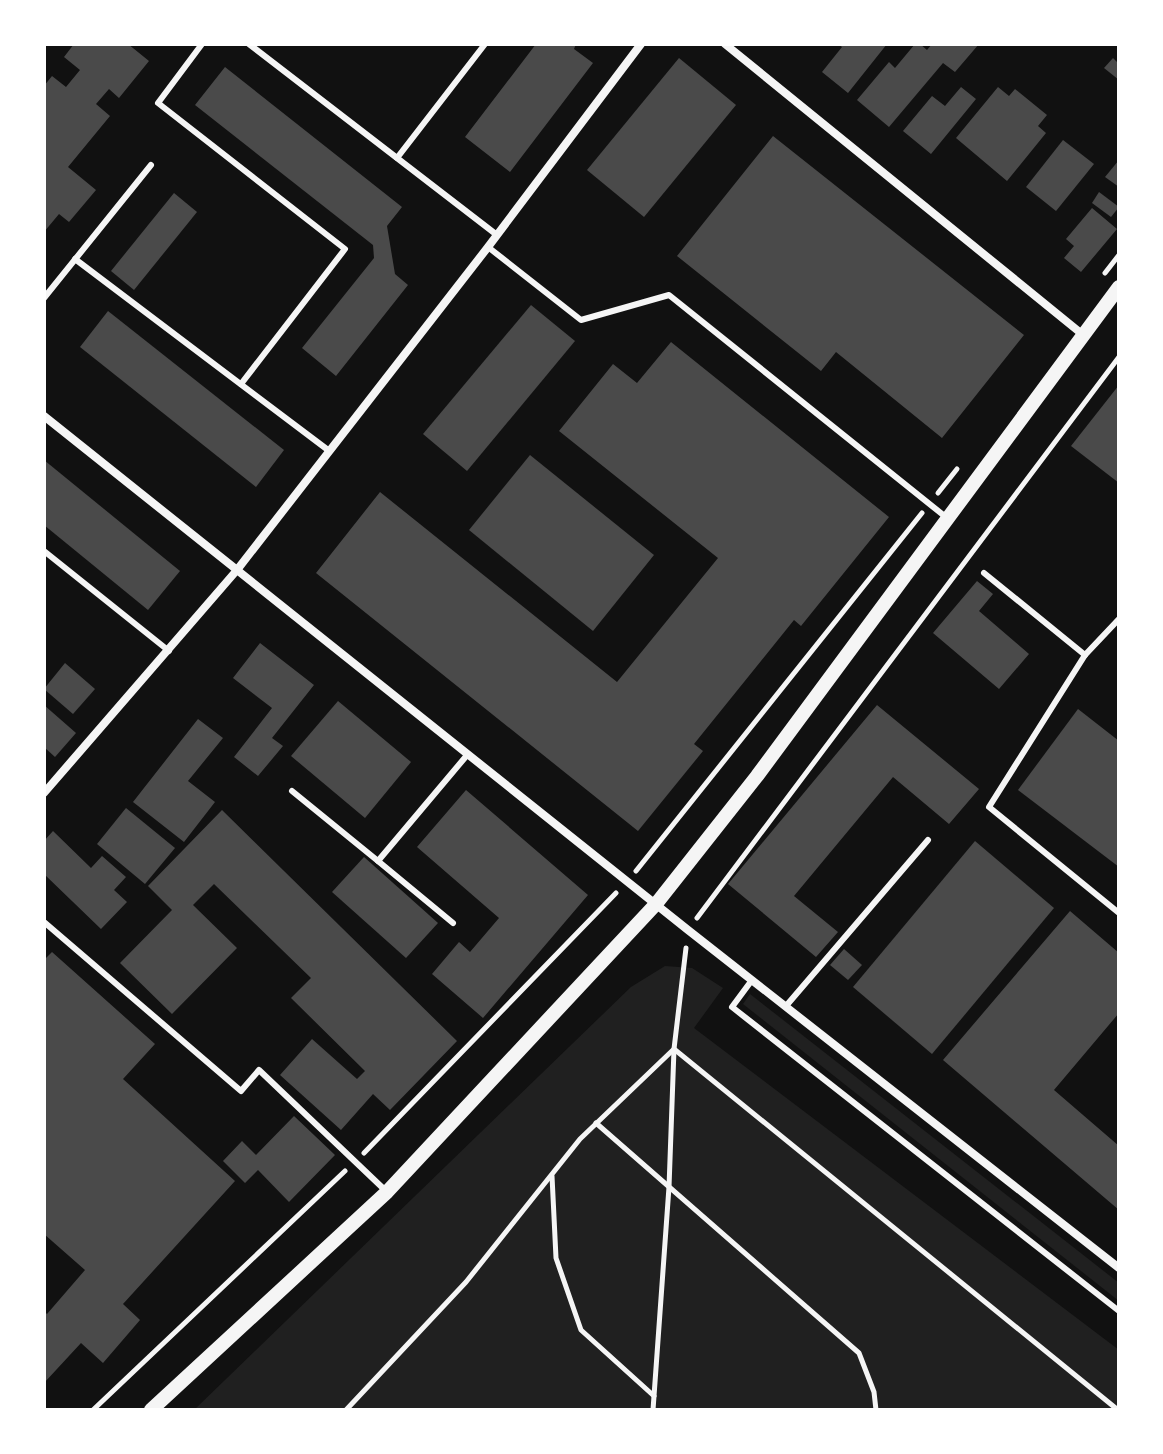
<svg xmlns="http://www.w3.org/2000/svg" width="1163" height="1454" font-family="Montserrat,sans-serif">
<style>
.green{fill:#202020}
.building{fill:#4a4a4a}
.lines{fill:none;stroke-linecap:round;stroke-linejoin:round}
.path{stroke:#f5f5f5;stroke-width:5}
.service{stroke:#f5f5f5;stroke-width:6}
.minor{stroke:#f5f5f5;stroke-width:8}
.tertiary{stroke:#f5f5f5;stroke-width:14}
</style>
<rect width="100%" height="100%" fill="#111"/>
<g class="green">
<path d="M665,966L692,968L723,988L694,1028L1119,1350V1410H194L631,987Z"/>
<path d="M750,994L1119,1283V1301L743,1004Z"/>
</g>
<g class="building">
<path d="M74,44H128L149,61L119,98L109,89L96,104L110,116L68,167L96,190L69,222L59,214L44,232V86L52,76L66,87L80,70L64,57Z"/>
<path d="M536,44H576L574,49L593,63L510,172L465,137Z"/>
<path d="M838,44H887L848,93L822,72L842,47Z"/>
<path d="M915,44H920L927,50L932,44H979L955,72L943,63L889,127L857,100L889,62L895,68Z"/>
<path d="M679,58L736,105L644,217L587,170Z"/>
<path d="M1113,58L1119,64V80L1104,68Z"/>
<path d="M225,67L402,207L387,226L395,274L408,285L336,376L302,348L374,258L373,245L195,105Z"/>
<path d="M961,87L976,99L931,154L903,131L932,96L945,106Z"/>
<path d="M998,87L1009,96L1015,89L1047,115L1038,126L1046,133L1007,181L956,138Z"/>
<path d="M773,136L1024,335L942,438L836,352L821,371L677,256Z"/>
<path d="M1063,140L1094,164L1056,211L1026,187Z"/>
<path d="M1119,160V187L1105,177Z"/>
<path d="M1099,192L1119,207L1111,217L1092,203Z"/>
<path d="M174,193L197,212L134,290L111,271Z"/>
<path d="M1092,208L1117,229L1081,272L1064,258L1074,246L1066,239Z"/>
<path d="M531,305L575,341L467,471L423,434Z"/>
<path d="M108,311L284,450L256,487L80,347Z"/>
<path d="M671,342L889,517L801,626L794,620L694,744L703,751L638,831L316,573L380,492L617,682L718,558L559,431L613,364L637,383Z"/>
<path d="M1119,385V483L1071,446Z"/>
<path d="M530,455L654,555L593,631L469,530Z"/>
<path d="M44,460L180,571L148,610L44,525Z"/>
<path d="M977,581L993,594L979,611L1029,654L999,689L933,633Z"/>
<path d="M260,643L314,685L272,738L283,746L258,776L234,757L272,708L233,678Z"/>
<path d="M65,663L95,689L73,714L44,689Z"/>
<path d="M338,701L411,762L365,818L291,756Z"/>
<path d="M44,705L76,733L55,757L44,747Z"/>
<path d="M877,705L979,789L949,824L893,777L794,896L838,932L816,957L728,884Z"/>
<path d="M1078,709L1119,741V867L1018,790Z"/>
<path d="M198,719L223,738L188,781L215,802L184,842L133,802Z"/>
<path d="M466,790L588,895L483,1018L432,974L459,942L470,952L499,918L417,847Z"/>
<path d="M126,808L175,848L145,884L97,844Z"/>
<path d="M222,810L457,1041L390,1110L373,1094L341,1130L280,1075L312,1039L357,1079L365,1071L291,998L311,978L214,884L193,905L237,948L172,1014L120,963L172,910L148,886Z"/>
<path d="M53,831L91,868L102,856L126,877L114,890L127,902L101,929L44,874V841Z"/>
<path d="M975,841L1054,908L932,1054L853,987Z"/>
<path d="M364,857L438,923L406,958L332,892Z"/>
<path d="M1070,911L1119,953V1013L1054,1090L1119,1146V1210L943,1060Z"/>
<path d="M844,949L862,965L848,980L830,965Z"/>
<path d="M52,952L155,1044L123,1079L235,1181L123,1304L140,1320L103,1363L81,1343L44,1383V1311L47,1314L85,1270L44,1234V960Z"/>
<path d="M294,1116L335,1155L289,1202L258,1170L245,1183L223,1161L242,1141L256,1155Z"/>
</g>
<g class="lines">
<g class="path">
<path d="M1105,273L1119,255"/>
<path d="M938,493L957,469"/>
<path d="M636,871L922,513"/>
<path d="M697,918L1119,357"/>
<path d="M596,1123L859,1353L874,1392L876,1410"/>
<path d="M364,1153L616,893"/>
<path d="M552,1176L556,1258L581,1330L654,1396"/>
<path d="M93,1410L345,1171"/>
<path d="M346,1410L466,1282L580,1139L674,1049L1118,1410"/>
<path d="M653,1410L669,1187L674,1049L686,948"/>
</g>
<g class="service">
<path d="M202,44L158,103L345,249L241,384"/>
<path d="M249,44L497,235"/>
<path d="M397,158L485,44"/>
<path d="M488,247L581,320L669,295L947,518"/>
<path d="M75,259L328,450"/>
<path d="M44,298L151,165"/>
<path d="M44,551L169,651"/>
<path d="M984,573L1085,655"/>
<path d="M1119,619L1085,655L989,807L1119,913"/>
<path d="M292,791L378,861"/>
<path d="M44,922L241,1091L259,1070L387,1192"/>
<path d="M453,923L378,861L468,754"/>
<path d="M752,980L732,1007L1119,1311"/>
<path d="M786,1006L928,840"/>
</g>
<g class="minor">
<path d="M725,44L1082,334"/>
<path d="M44,416L688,930L1119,1268"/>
<path d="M44,793L237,570L488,247L641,44"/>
</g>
<path class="tertiary" d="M151,1410L387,1192L656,904L757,776L1119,287"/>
</g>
<rect width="1163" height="1454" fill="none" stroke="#ffffff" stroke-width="92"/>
</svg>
